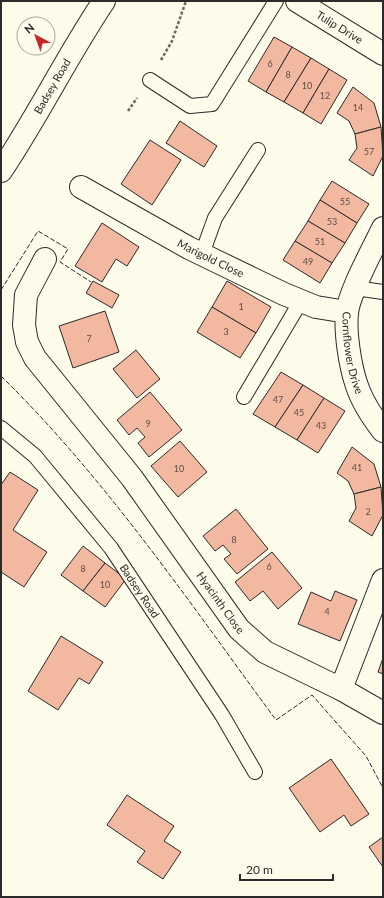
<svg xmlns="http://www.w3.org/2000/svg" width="384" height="898" font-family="Lato,sans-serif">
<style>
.building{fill:#f2b8a0;stroke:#2b2b2b}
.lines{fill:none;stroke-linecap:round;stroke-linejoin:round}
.lane-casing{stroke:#2b2b2b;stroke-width:16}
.street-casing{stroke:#2b2b2b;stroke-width:24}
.secondary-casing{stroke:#2b2b2b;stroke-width:24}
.path{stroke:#6a6964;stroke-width:2.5;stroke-dasharray:3 2;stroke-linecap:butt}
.lane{stroke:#fdfbea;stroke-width:14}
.street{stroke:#fdfbea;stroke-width:22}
.secondary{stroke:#fdfbea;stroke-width:22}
.fence{stroke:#2b2b2b;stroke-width:1;stroke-dasharray:5 2;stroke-linecap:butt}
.labels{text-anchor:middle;stroke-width:3;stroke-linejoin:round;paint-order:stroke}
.number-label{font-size:9px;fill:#5d4e48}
.street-label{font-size:11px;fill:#2b2b2b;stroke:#fdfbea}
</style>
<rect width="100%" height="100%" fill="#fdfbea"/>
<g class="building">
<path d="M274,37L292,47L266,92L248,81Z"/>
<path d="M292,47L311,58L284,102L266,92Z"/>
<path d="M311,58L329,69L303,113L284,102Z"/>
<path d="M329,69L347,80L321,124L303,113Z"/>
<path d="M353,87L374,103L381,127L355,134L349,121L337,113Z"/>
<path d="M180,121L217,146L204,167L166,143Z"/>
<path d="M381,127L383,156L373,176L349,160L357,148L355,134Z"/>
<path d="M150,140L181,160L152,205L121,184Z"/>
<path d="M332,181L369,204L357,223L320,200Z"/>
<path d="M320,200L357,223L345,243L308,221Z"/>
<path d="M308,221L345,243L332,263L295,241Z"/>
<path d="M102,223L139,247L127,266L116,259L102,282L75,266Z"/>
<path d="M295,241L332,263L320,283L283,260Z"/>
<path d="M93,281L119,295L112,308L86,293Z"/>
<path d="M227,281L271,307L256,333L212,307Z"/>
<path d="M212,307L256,333L240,358L197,332Z"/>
<path d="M105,311L119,352L73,368L59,326Z"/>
<path d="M136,350L160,379L137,398L113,369Z"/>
<path d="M281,372L303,385L275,427L253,414Z"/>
<path d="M303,385L324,398L297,440L275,427Z"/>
<path d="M150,392L182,430L149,457L138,443L145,437L137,428L129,435L117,420Z"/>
<path d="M324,398L345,411L318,453L297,440Z"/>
<path d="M180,441L207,472L178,497L151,466Z"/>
<path d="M352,447L374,464L381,487L354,494L348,481L337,473Z"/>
<path d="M10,472L38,490L13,530L47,552L24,587L1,572V485Z"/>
<path d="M381,487L383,515L372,536L349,521L356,508L354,494Z"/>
<path d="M236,509L268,549L237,574L224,559L231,554L223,545L215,551L203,536Z"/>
<path d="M83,546L105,563L83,591L61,575Z"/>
<path d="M272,552L302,588L278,609L263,591L250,601L235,582Z"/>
<path d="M105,563L126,579L105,607L83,591Z"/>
<path d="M335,591L357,600L340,641L298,624L311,592L331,601Z"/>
<path d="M61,636L103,662L89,684L79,678L58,710L28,691Z"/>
<path d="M383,658V674L378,672Z"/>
<path d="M331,759L369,814L351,826L344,815L320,832L289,788Z"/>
<path d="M127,795L174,826L164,841L181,852L163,879L137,862L145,851L107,825Z"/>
<path d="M383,837V867L369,847Z"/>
</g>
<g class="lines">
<defs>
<g id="lane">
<path d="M150,80L190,106L212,104L276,1"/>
<path d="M202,254L215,218L258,150"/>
<path d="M355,288L383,292"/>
<path d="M244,397L301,301"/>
<path id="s1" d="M1,428L35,456L111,548L222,715L255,772"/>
</g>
<g id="street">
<path id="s2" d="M297,1L383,54"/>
<path id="s3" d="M81,187L189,248L284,294L316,307L347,312"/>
<path id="s4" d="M383,228C373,249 349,292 347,313C345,333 350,366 357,386C362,401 373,418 383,431"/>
<path id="s5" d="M45,259L26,295L24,325L27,342L35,358L132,478L239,629L265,652L341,689"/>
<path d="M383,580L341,689L383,713"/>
</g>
<g id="secondary">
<path id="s6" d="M1,171C38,116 67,56 104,1"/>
</g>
</defs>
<use href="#lane" class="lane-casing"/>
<use href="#street" class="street-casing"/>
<use href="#secondary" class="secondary-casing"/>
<g class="path">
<path d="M161,60L172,41L186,1"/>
<path d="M128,111L137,98"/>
</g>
<use href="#lane" class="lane"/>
<use href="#street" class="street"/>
<use href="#secondary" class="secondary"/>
<g class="fence">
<path d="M1,290L38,231L68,249L60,262L91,282"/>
<path d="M1,376C106,479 189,602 276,720L312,695L366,756L383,788"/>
</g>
</g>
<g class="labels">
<g class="number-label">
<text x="270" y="67">6</text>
<text x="288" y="78">8</text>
<text x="307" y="89">10</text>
<text x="325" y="99">12</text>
<text x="358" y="111">14</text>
<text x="369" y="155">57</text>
<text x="345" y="205">55</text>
<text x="332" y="225">53</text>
<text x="320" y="245">51</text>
<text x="308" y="265">49</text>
<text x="241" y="310">1</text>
<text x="226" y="335">3</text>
<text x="89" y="342">7</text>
<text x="278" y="403">47</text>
<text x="299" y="416">45</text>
<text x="148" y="427">9</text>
<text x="321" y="429">43</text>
<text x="357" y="471">41</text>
<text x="179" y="472">10</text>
<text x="368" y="515">2</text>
<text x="234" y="543">8</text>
<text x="269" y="570">6</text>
<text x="83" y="572">8</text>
<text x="105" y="588">10</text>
<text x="327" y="615">4</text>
</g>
<g class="street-label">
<text dy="4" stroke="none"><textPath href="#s2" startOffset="50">Tulip Drive</textPath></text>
<text dy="4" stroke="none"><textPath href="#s6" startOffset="99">Badsey Road</textPath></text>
<text dy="4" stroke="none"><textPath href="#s3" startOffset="148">Marigold Close</textPath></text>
<text dy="4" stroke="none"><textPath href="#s4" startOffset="133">Cornflower Drive</textPath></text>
<text dy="4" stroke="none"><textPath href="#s1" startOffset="215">Badsey Road</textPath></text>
<text dy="4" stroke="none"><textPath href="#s5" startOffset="413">Hyacinth Close</textPath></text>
</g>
</g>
<rect width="384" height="898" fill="none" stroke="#2b2b2b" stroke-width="4"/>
<g transform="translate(36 36) rotate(319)"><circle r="19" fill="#fdfbea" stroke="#a9a89e"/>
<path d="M0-3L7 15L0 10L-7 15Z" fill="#c62828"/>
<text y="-6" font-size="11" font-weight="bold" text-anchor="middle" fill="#2b2b2b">N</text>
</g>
<path d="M240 874v6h93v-6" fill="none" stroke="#2b2b2b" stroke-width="2"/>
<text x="246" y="874" font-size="12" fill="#2b2b2b" stroke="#fdfbea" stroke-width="3" paint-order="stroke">20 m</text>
</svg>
